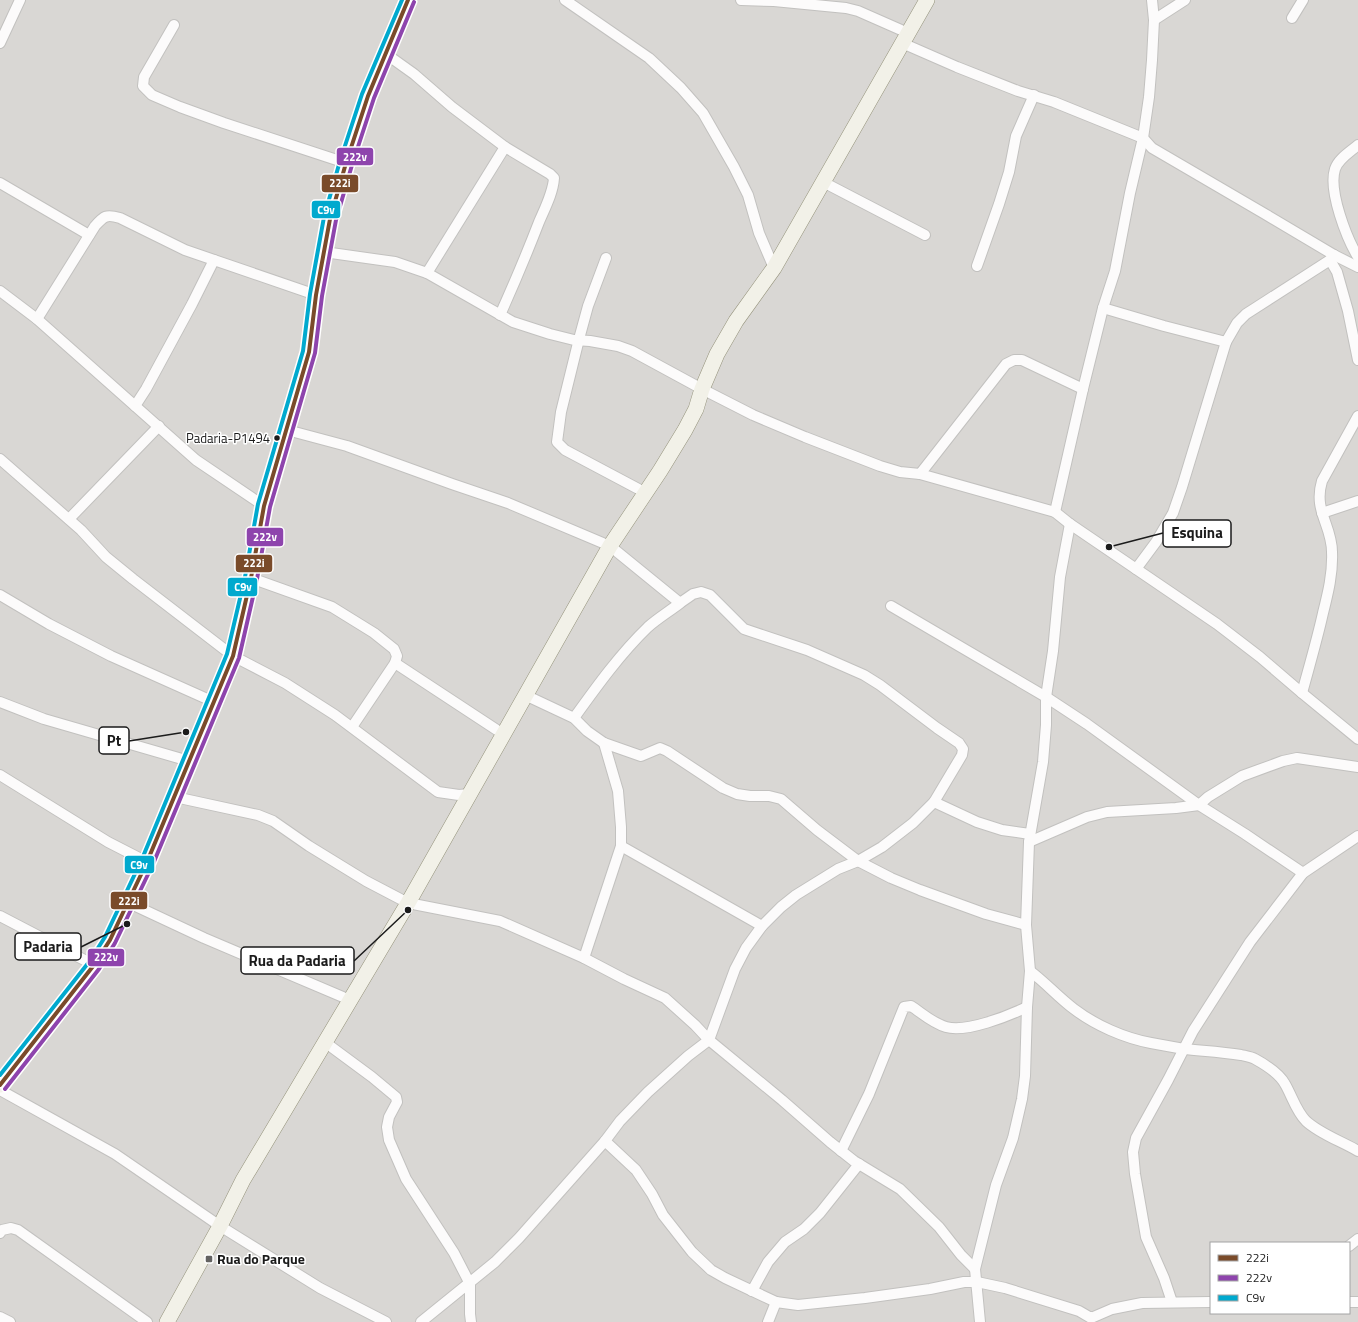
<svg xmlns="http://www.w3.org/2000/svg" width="1358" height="1322" font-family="'Titillium Web',sans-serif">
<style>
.residential{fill:#d9d7d4;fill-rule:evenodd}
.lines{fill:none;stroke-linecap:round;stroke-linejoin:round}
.street-casing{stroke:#c2c1bf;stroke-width:12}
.secondary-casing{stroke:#94927b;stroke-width:16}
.street{stroke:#fcfbfb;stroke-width:10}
.secondary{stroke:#f2f1e8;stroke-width:15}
.bus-1-casing{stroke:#fff;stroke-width:7}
.bus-2-casing{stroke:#fff;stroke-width:7}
.bus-3-casing{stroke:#fff;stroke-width:7}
.bus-1{stroke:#7a4b2a;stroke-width:4}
.bus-2{stroke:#8e44ad;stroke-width:4}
.bus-3{stroke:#00a9ce;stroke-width:4}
.bus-dot{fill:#1b1b1b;stroke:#fff;stroke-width:1.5}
.poi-dot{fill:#636261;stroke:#fff;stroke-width:1.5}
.labels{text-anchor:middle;stroke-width:3;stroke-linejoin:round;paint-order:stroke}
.bus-label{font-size:13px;fill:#1b1b1b;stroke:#fff;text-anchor:end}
.poi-label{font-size:14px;font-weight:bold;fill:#1b1b1b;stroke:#fff;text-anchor:start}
.leader{fill:none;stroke:#1b1b1b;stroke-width:1.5}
.callout-dot{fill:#1b1b1b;stroke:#fff;stroke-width:1.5}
.callout{fill:#fff;stroke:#1b1b1b;stroke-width:1.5}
.callout-label{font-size:15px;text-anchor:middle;font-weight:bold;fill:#1b1b1b}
.line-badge{stroke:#fff;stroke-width:1.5}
.badge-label{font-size:11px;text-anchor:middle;font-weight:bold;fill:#fff}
</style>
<rect width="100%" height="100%" fill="#eae7e2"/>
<path class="residential" d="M0,0H1358V1322H0ZM1211,1243H1349V1313H1211Z"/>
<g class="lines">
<defs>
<g id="street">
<path d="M565,0L649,58L681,88L703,113L734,167L748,195L759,233L774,268"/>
<path d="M741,0L774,1L846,8L858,11L908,33"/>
<path d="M1292,18L1303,0"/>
<path d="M1154,20L1185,0"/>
<path d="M174,25L144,77L143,86L152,95L180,107L224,123L346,163"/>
<path d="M0,43L20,0"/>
<path d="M902,43L957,67L1018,91L1054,102L1143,138L1152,148L1164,155L1265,214L1334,255L1358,267"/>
<path d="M386,54L414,74L452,107L505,147L550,174L554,178C553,193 545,208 539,222C527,253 514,284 500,315"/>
<path d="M1358,145C1350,152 1338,159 1335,169C1328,191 1347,239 1358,257"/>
<path d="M823,182L925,235"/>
<path d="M0,183L89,235"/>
<path d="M324,252L395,262L427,273L513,322L550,334L574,340L590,341L618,346L632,351L702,389L753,415L805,437L880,466L900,472L920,474L1055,512L1070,524L1217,624L1260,657L1302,693L1358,739"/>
<path d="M606,258L588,306L579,339L561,412L557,442L565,450L646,493"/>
<path d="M1330,260L1337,272L1348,311L1358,360"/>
<path d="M977,266L999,204L1009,172L1016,136L1034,95"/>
<path d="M427,273L505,147"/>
<path d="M0,291L37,319L196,460L264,506"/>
<path d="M1103,308L1164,326L1226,342L1237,323L1246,314L1330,260L1334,255"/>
<path d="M37,319L95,226C104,216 106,214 120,218L185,250L316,295"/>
<path d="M135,406L146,389L192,304L214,260"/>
<path d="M287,430L347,446L452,484L508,503L610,546L680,603L693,594L701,592L710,595L744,629L807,650L864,675L880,685L937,728L959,743L963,749L962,755L934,802L913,823L882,847L858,861L838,869L796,895L781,907L762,926L746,948L735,969L709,1040L688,1056L648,1092L620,1121L605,1141L519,1238L495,1262L421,1322"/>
<path d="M0,459L81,530L106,557L133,579L233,656L285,683L335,715L438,792L459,795L469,794"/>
<path d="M920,474L1006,364L1014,360H1022L1083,389"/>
<path d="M1055,512L1083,389L1103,308L1115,271L1130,193L1143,138L1149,97L1152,60L1154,20L1152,0"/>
<path d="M1322,513L1358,501"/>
<path d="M69,519L159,426"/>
<path d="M1136,569L1156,542L1173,513L1182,487L1226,342"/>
<path d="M251,578L332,607L374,633L394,649L397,656L395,663L352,727"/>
<path d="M0,595L49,624L111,656L214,702"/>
<path d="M891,606L1046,697L1087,724L1199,805L1245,834L1303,873"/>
<path d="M395,663L503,734"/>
<path d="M1302,693C1309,667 1317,640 1323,613C1328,593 1333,573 1332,552C1332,525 1313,511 1322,481L1358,416"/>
<path d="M525,695L574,718L587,731L604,743L641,756L660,748L667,751L723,788L737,794L750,796H769L781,799L817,830L858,861L891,878L920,890L986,914L1026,925"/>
<path d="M0,702L44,719L189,761"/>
<path d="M574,718C597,686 620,654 648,627C658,618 670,611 680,603"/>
<path d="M0,775L108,842L147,862"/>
<path d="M175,797L258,815L273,821L309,846L366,881L408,903L500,921L584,958L624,979L665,998L695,1025L709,1040L782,1100L830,1142L854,1161L900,1189L939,1227L961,1255L975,1269"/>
<path d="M934,802L977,822L1002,830L1030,834"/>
<path d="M1029,842L1087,817L1107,812L1176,808L1199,805L1208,797L1242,776L1283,761L1297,758L1358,767"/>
<path d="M621,846L762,926"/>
<path d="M127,902L204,938L350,1000"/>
<path d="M0,916L94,965"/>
<path d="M584,958L621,846V827L618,791L604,743"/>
<path d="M1030,971C1046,983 1058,997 1074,1009C1095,1025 1124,1038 1151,1043C1162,1045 1173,1047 1184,1049C1203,1051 1222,1052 1241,1055C1245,1056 1251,1057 1255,1059C1266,1065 1279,1073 1285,1084C1292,1096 1296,1111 1306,1121C1320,1134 1341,1141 1358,1151"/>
<path d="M326,1043L372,1077L396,1097L397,1102L389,1117L387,1127L389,1140L406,1179L454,1253L470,1284V1314L471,1322"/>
<path d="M0,1090L115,1154L220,1226L320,1288L386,1322"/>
<path d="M605,1141L636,1170L652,1194L663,1215L692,1252L711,1270L725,1278L776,1302L798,1305L865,1298L930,1289L964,1282H977L1005,1288L1079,1311L1091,1318L1112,1309L1142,1303L1211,1302"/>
<path d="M841,1151L869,1094L904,1007L911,1006C922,1013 932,1023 946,1027C966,1033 1008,1016 1027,1007"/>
<path d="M0,1233L2,1230L11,1228L18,1230L147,1322"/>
<path d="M1349,1246L1358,1239"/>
<path d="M752,1291L768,1262L785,1242L804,1229L820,1213L859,1164"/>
<path d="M1172,1302L1164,1278L1146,1237L1135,1174L1133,1152L1136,1138L1168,1080L1193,1031L1250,942L1303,873L1358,836"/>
<path d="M1349,1302H1358"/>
<path d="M0,1317L10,1322"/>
<path d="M768,1322L776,1302"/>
<path d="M980,1322L975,1269L996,1185L1013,1138L1022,1099L1025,1076L1027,1007L1030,971L1026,925L1029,842L1043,762L1046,725V697L1053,651L1060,577L1070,524"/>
</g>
<g id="secondary">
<path d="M0,1085L94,965L110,940L127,902L147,862L233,656L251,578L264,506L287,430L309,352L316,295L330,219L346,163L368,96L408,0"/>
<path d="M167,1322L220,1226L243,1180L408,903L610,546L660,471L685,430L696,409L702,389L717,354L736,321L774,268L927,0"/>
</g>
</defs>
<use href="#street" class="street-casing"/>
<use href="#secondary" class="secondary-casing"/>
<use href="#street" class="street"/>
<use href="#secondary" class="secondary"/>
<defs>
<path id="bus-1" d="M0,1085L94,965L110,940L147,862L233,656L251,578L264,506L309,352L316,295L330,219L346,163L368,96L408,0"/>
<path id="bus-2" d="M5,1089L99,969L115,943L153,864L239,658L257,579L270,507L315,353L322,296L336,220L352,165L374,98L414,2"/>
<path id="bus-3" d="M0,1075L89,962L105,937L142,859L227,654L245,577L258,504L303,351L310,294L324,217L340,161L362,94L402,0"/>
</defs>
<use href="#bus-1" class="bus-1-casing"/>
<use href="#bus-2" class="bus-2-casing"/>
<use href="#bus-3" class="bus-3-casing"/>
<use href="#bus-1" class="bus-1"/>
<use href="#bus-2" class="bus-2"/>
<use href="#bus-3" class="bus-3"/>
</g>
<circle class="bus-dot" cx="277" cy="438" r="3.5"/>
<rect class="poi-dot" x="205" y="1255" width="8" height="8" rx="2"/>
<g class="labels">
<g class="bus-label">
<text x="270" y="443">Padaria-P1494</text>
</g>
<g class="poi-label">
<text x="217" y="1264">Rua do Parque</text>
</g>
</g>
<path class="leader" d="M1109 547L1163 533M186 732L129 741M127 924L81 947M408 910L354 961"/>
<g class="callout-dot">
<circle cx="1109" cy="547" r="4"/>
<circle cx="186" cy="732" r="4"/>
<circle cx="127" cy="924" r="4"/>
<circle cx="408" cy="910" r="4"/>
</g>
<g class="callout">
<rect x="1163" y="520" width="68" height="27" rx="4"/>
<rect x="99" y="727" width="30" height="27" rx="4"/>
<rect x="15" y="933" width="66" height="27" rx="4"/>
<rect x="241" y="947" width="113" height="27" rx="4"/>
</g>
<g class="callout-label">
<text x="1197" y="538">Esquina</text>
<text x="114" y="746">Pt</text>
<text x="48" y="952">Padaria</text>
<text x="297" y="966">Rua da Padaria</text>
</g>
<g class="line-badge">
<rect x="336" y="147" width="38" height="19" rx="4" fill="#8e44ad"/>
<rect x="321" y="174" width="38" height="19" rx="4" fill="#7a4b2a"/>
<rect x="311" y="200" width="30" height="19" rx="4" fill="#00a9ce"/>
<rect x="246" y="527" width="38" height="20" rx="4" fill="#8e44ad"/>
<rect x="235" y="554" width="38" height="19" rx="4" fill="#7a4b2a"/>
<rect x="227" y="577" width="31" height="20" rx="4" fill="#00a9ce"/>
<rect x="124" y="855" width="31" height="19" rx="4" fill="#00a9ce"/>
<rect x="110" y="891" width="38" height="19" rx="4" fill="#7a4b2a"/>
<rect x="87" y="948" width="38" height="19" rx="4" fill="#8e44ad"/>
</g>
<g class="badge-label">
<text x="355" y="161">222v</text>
<text x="340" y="187">222i</text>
<text x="326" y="214">C9v</text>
<text x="265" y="541">222v</text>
<text x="254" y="567">222i</text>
<text x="243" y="591">C9v</text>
<text x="139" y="869">C9v</text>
<text x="129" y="905">222i</text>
<text x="106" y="961">222v</text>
</g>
<rect x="1210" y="1242" width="140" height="72" fill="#ffffff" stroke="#a4a4a4"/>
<rect x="1218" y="1255" width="20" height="6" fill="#7a4b2a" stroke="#a4a4a4"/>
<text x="1246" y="1262" font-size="12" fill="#1b1b1b">222i</text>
<rect x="1218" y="1275" width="20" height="6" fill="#8e44ad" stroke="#a4a4a4"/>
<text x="1246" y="1282" font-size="12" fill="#1b1b1b">222v</text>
<rect x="1218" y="1295" width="20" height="6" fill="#00a9ce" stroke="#a4a4a4"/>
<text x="1246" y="1302" font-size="12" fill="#1b1b1b">C9v</text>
</svg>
